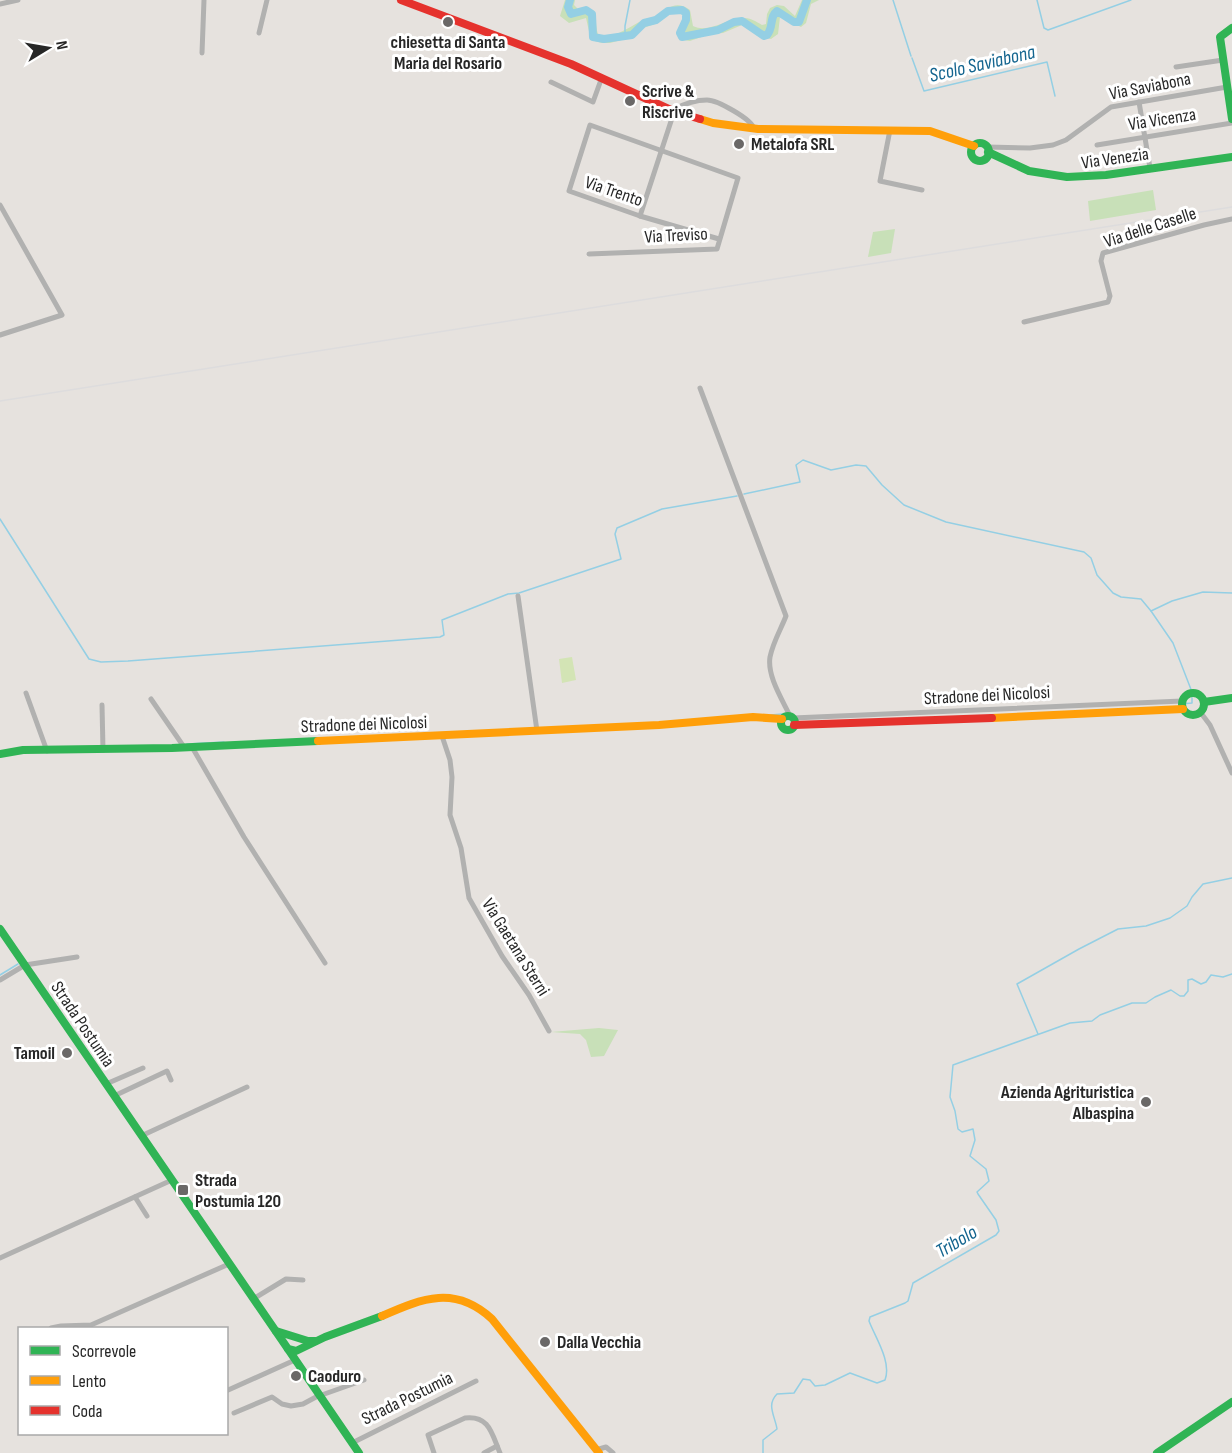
<svg xmlns="http://www.w3.org/2000/svg" width="1232" height="1453" font-family="'Sofia Sans Condensed',sans-serif">
<style>
.green{fill:#c8e0b8}
.pitch{fill:#d3e4b5}
.lines{fill:none;stroke-linecap:round;stroke-linejoin:round}
.stream{stroke:#94cfe4;stroke-width:1.5}
.river{stroke:#94cfe4;stroke-width:8}
.street{stroke:#b1b1b0;stroke-width:5}
.fast{stroke:#30b455;stroke-width:8}
.slow{stroke:#ff9f0a;stroke-width:8}
.jam{stroke:#e5322d;stroke-width:8}
.rail{stroke:#dddcdd;stroke-width:1.5}
.poi-dot{fill:#6a6867;stroke:#fff;stroke-width:2}
.labels{text-anchor:middle;stroke-width:6;stroke-linejoin:round;paint-order:stroke}
.poi-label{font-size:18px;font-weight:bold;fill:#272727;stroke:#fff;text-anchor:start}
.street-label{font-size:18px;fill:#272727;stroke:#fff}
.water-label{font-size:20px;font-style:italic;fill:#14658f;stroke:#fff}
</style>
<rect width="100%" height="100%" fill="#e6e2de"/>
<g class="green">
<path d="M565,0H575L574,5L579,10L588,8L594,11C597,19 595,29 599,36C614,39 629,27 643,20C647,18 652,18 656,16C668,8 676,0 690,10L693,26C710,34 728,17 745,18C751,18 757,22 762,25L766,24L767,14L770,8L777,5L784,6L795,16L802,0H819L811,4L806,23L801,27L780,17L778,34L771,39L758,36L742,25L723,33L710,34L690,41L683,40L677,33L684,19L682,12L671,13L658,23L643,28L633,37L610,43H602L591,40L586,18L569,23L560,16Z"/>
<path d="M1153,190L1156,210L1090,221L1088,201Z"/>
<path d="M895,229L891,253L868,257L873,232Z"/>
<path d="M599,1028L618,1030L604,1056L591,1057L586,1040L580,1034L551,1032Z"/>
</g>
<path class="pitch" d="M572,657L576,680L562,683L559,659Z"/>
<g class="lines">
<g class="stream">
<path d="M893,0L911,56"/>
<path d="M1037,0L1044,28L1048,30L1131,0"/>
<path d="M625,36V26L630,0"/>
<path d="M912,58L924,91L1047,62L1055,96"/>
<path d="M744,494L800,482L796,465L803,460L831,470L856,465L866,466L882,485L904,505L946,522L1084,552L1091,558L1097,575L1113,593L1121,597L1141,599L1151,611"/>
<path d="M0,519L89,659L101,662L128,661L440,637L444,635L442,620L508,594L519,593L621,559L615,534L617,528L662,509L737,496"/>
<path d="M1192,692L1173,643L1151,611L1172,601L1203,592L1232,593"/>
<path d="M1181,704L1192,703V698"/>
<path d="M771,715L782,714"/>
<path d="M187,744L224,742"/>
<path d="M0,975L18,964"/>
<path d="M1038,1034L1017,984L1079,949L1118,929L1146,926L1170,918L1187,906L1192,897L1203,884L1232,878"/>
<path d="M763,1453V1440L777,1429C775,1416 766,1405 777,1394L794,1393L803,1379L810,1380L815,1386L825,1385L850,1373L877,1383L885,1380C892,1362 875,1337 869,1321L870,1317L905,1303L908,1301L913,1283L996,1235L999,1231L996,1220L978,1194L977,1192L989,1181L986,1169L970,1156L975,1140L973,1129L962,1132L958,1129L955,1111L950,1097L953,1065L1070,1023L1092,1021L1100,1015L1132,1003H1146L1155,997L1171,990L1180,996H1184L1188,991V980L1192,979L1201,984L1206,982L1211,975L1223,977L1232,974"/>
</g>
<path class="river" d="M570,0L568,7L571,14L586,10L592,14L593,37L604,39L632,35L644,23L656,20L668,11L682,10L686,13V20L680,33L682,37L718,30L734,22L742,21L764,36L767,35C774,27 769,17 777,11L794,22H799L807,0"/>
<g class="street">
<path d="M0,4L18,0"/>
<path d="M259,33L267,0"/>
<path d="M202,53L204,0"/>
<path d="M1176,67L1223,60"/>
<path d="M551,82L593,102L602,77"/>
<path d="M1139,102L1150,168"/>
<path d="M890,130L880,181L922,190"/>
<path d="M1097,145L1232,123"/>
<path d="M987,147L1030,148L1053,145L1066,140L1111,107L1227,87"/>
<path d="M0,205L62,315L0,335"/>
<path d="M640,216L675,109C684,104 696,100 707,100C717,100 752,119 754,129"/>
<path d="M589,254L717,249L738,178L590,125L569,191L640,216L719,239"/>
<path d="M1024,322L1108,302L1110,296L1101,261L1103,253L1204,225L1232,219"/>
<path d="M700,388L786,616C781,629 773,642 770,657C767,676 782,699 790,716"/>
<path d="M518,596L537,731"/>
<path d="M26,693L47,751"/>
<path d="M151,699L184,747"/>
<path d="M102,705L103,750"/>
<path d="M1201,713L1210,725L1232,773"/>
<path d="M793,718L1182,701"/>
<path d="M442,736L450,760L452,777L450,815L461,848L469,898L502,956L529,995L549,1031"/>
<path d="M192,747L244,837L325,963"/>
<path d="M0,980L25,965L77,957"/>
<path d="M106,1084L143,1068"/>
<path d="M114,1096L167,1071L171,1080"/>
<path d="M141,1136L247,1087"/>
<path d="M135,1197L147,1216"/>
<path d="M0,1258L172,1180"/>
<path d="M253,1299L286,1279L303,1280"/>
<path d="M51,1328L61,1326L91,1325L229,1264"/>
<path d="M226,1391L295,1360"/>
<path d="M234,1413L272,1397L282,1404L291,1406L303,1404L316,1397L364,1380"/>
<path d="M352,1443L476,1381"/>
<path d="M599,1449L606,1447L613,1453"/>
<path d="M434,1453L428,1435L465,1418C490,1415 492,1435 500,1453"/>
<path d="M484,1453L497,1446"/>
</g>
<g class="fast">
<path d="M1232,28L1220,37L1232,119"/>
<circle cx="980" cy="152" r="9"/>
<path d="M988,152L1029,171L1067,177L1106,175L1232,157"/>
<circle cx="1193" cy="704" r="11"/>
<path d="M1204,702L1232,698"/>
<circle cx="788" cy="723" r="7"/>
<path d="M0,754L23,750L172,748L318,741"/>
<path d="M0,929L288,1349L296,1351L325,1337L382,1316"/>
<path d="M276,1331L308,1341H315"/>
<path d="M288,1349L359,1453"/>
<path d="M1157,1453L1232,1402"/>
</g>
<g class="slow">
<path d="M700,119L713,123L758,129L930,131L974,146"/>
<path d="M992,718L1183,709"/>
<path d="M318,741L659,725L753,717L782,719"/>
<path d="M382,1316C423,1298 455,1285 492,1319L599,1453"/>
</g>
<g class="jam">
<path d="M401,0L571,64L673,111L700,119"/>
<path d="M794,725L992,718"/>
</g>
<path class="rail" d="M0,401L1232,207"/>
</g>
<g class="poi-dot">
<circle cx="448" cy="22" r="6"/>
<circle cx="630" cy="101" r="6"/>
<circle cx="739" cy="144" r="6"/>
<circle cx="67" cy="1053" r="6"/>
<circle cx="1146" cy="1102" r="6"/>
<rect x="177" y="1184" width="12" height="12" rx="3"/>
<circle cx="545" cy="1342" r="6"/>
<circle cx="296" cy="1376" r="6"/>
</g>
<g class="labels">
<g class="poi-label">
<text x="448" y="48" text-anchor="middle">chiesetta di Santa<tspan x="448" dy="21">Maria del Rosario</tspan></text>
<text x="642" y="97">Scrive &amp;<tspan x="642" dy="21">Riscrive</tspan></text>
<text x="751" y="150">Metalofa SRL</text>
<text x="55" y="1059" text-anchor="end">Tamoil</text>
<text x="1134" y="1098" text-anchor="end">Azienda Agrituristica<tspan x="1134" dy="21">Albaspina</tspan></text>
<text x="195" y="1186">Strada<tspan x="195" dy="21">Postumia 120</tspan></text>
<text x="557" y="1348">Dalla Vecchia</text>
<text x="308" y="1382">Caoduro</text>
</g>
<g class="street-label">
<text transform="translate(1150 86) rotate(-11)" y="6">Via Saviabona</text>
<text transform="translate(1162 119) rotate(-9)" y="6">Via Vicenza</text>
<text transform="translate(1115 158) rotate(-8)" y="6">Via Venezia</text>
<text transform="translate(614 191) rotate(19)" y="6">Via Trento</text>
<text transform="translate(1150 227) rotate(-18)" y="6">Via delle Caselle</text>
<text transform="translate(676 235) rotate(-3)" y="6">Via Treviso</text>
<text transform="translate(987 695) rotate(-3)" y="6">Stradone dei Nicolosi</text>
<text transform="translate(364 724) rotate(-2)" y="6">Stradone dei Nicolosi</text>
<text transform="translate(516 947) rotate(58)" y="6">Via Gaetana Sterni</text>
<text transform="translate(83 1024) rotate(56)" y="6">Strada Postumia</text>
<text transform="translate(407 1398) rotate(-26)" y="6">Strada Postumia</text>
</g>
<g class="water-label">
<text transform="translate(982 63) rotate(-13)" y="7">Scolo Saviabona</text>
<text transform="translate(956 1241) rotate(-31)" y="7">Tribolo</text>
</g>
</g>
<rect x="18" y="1327" width="210" height="108" fill="#ffffff" stroke="#a9a9a9" stroke-width="1.5"/>
<rect x="30" y="1346" width="30" height="9" fill="#30b455" stroke="#a9a9a9" stroke-width="1.5"/>
<text x="72" y="1357" font-size="18" fill="#272727">Scorrevole</text>
<rect x="30" y="1376" width="30" height="9" fill="#ff9f0a" stroke="#a9a9a9" stroke-width="1.5"/>
<text x="72" y="1387" font-size="18" fill="#272727">Lento</text>
<rect x="30" y="1406" width="30" height="9" fill="#e5322d" stroke="#a9a9a9" stroke-width="1.5"/>
<text x="72" y="1417" font-size="18" fill="#272727">Coda</text>
<g transform="translate(48 48) rotate(79)" stroke="#ffffff" stroke-width="4.5" paint-order="stroke">
<path d="M0-4.5L10 22L0 15L-10 22Z" fill="#272727"/>
<text y="-9" font-size="16" font-weight="bold" text-anchor="middle" fill="#272727">N</text>
</g>
</svg>
